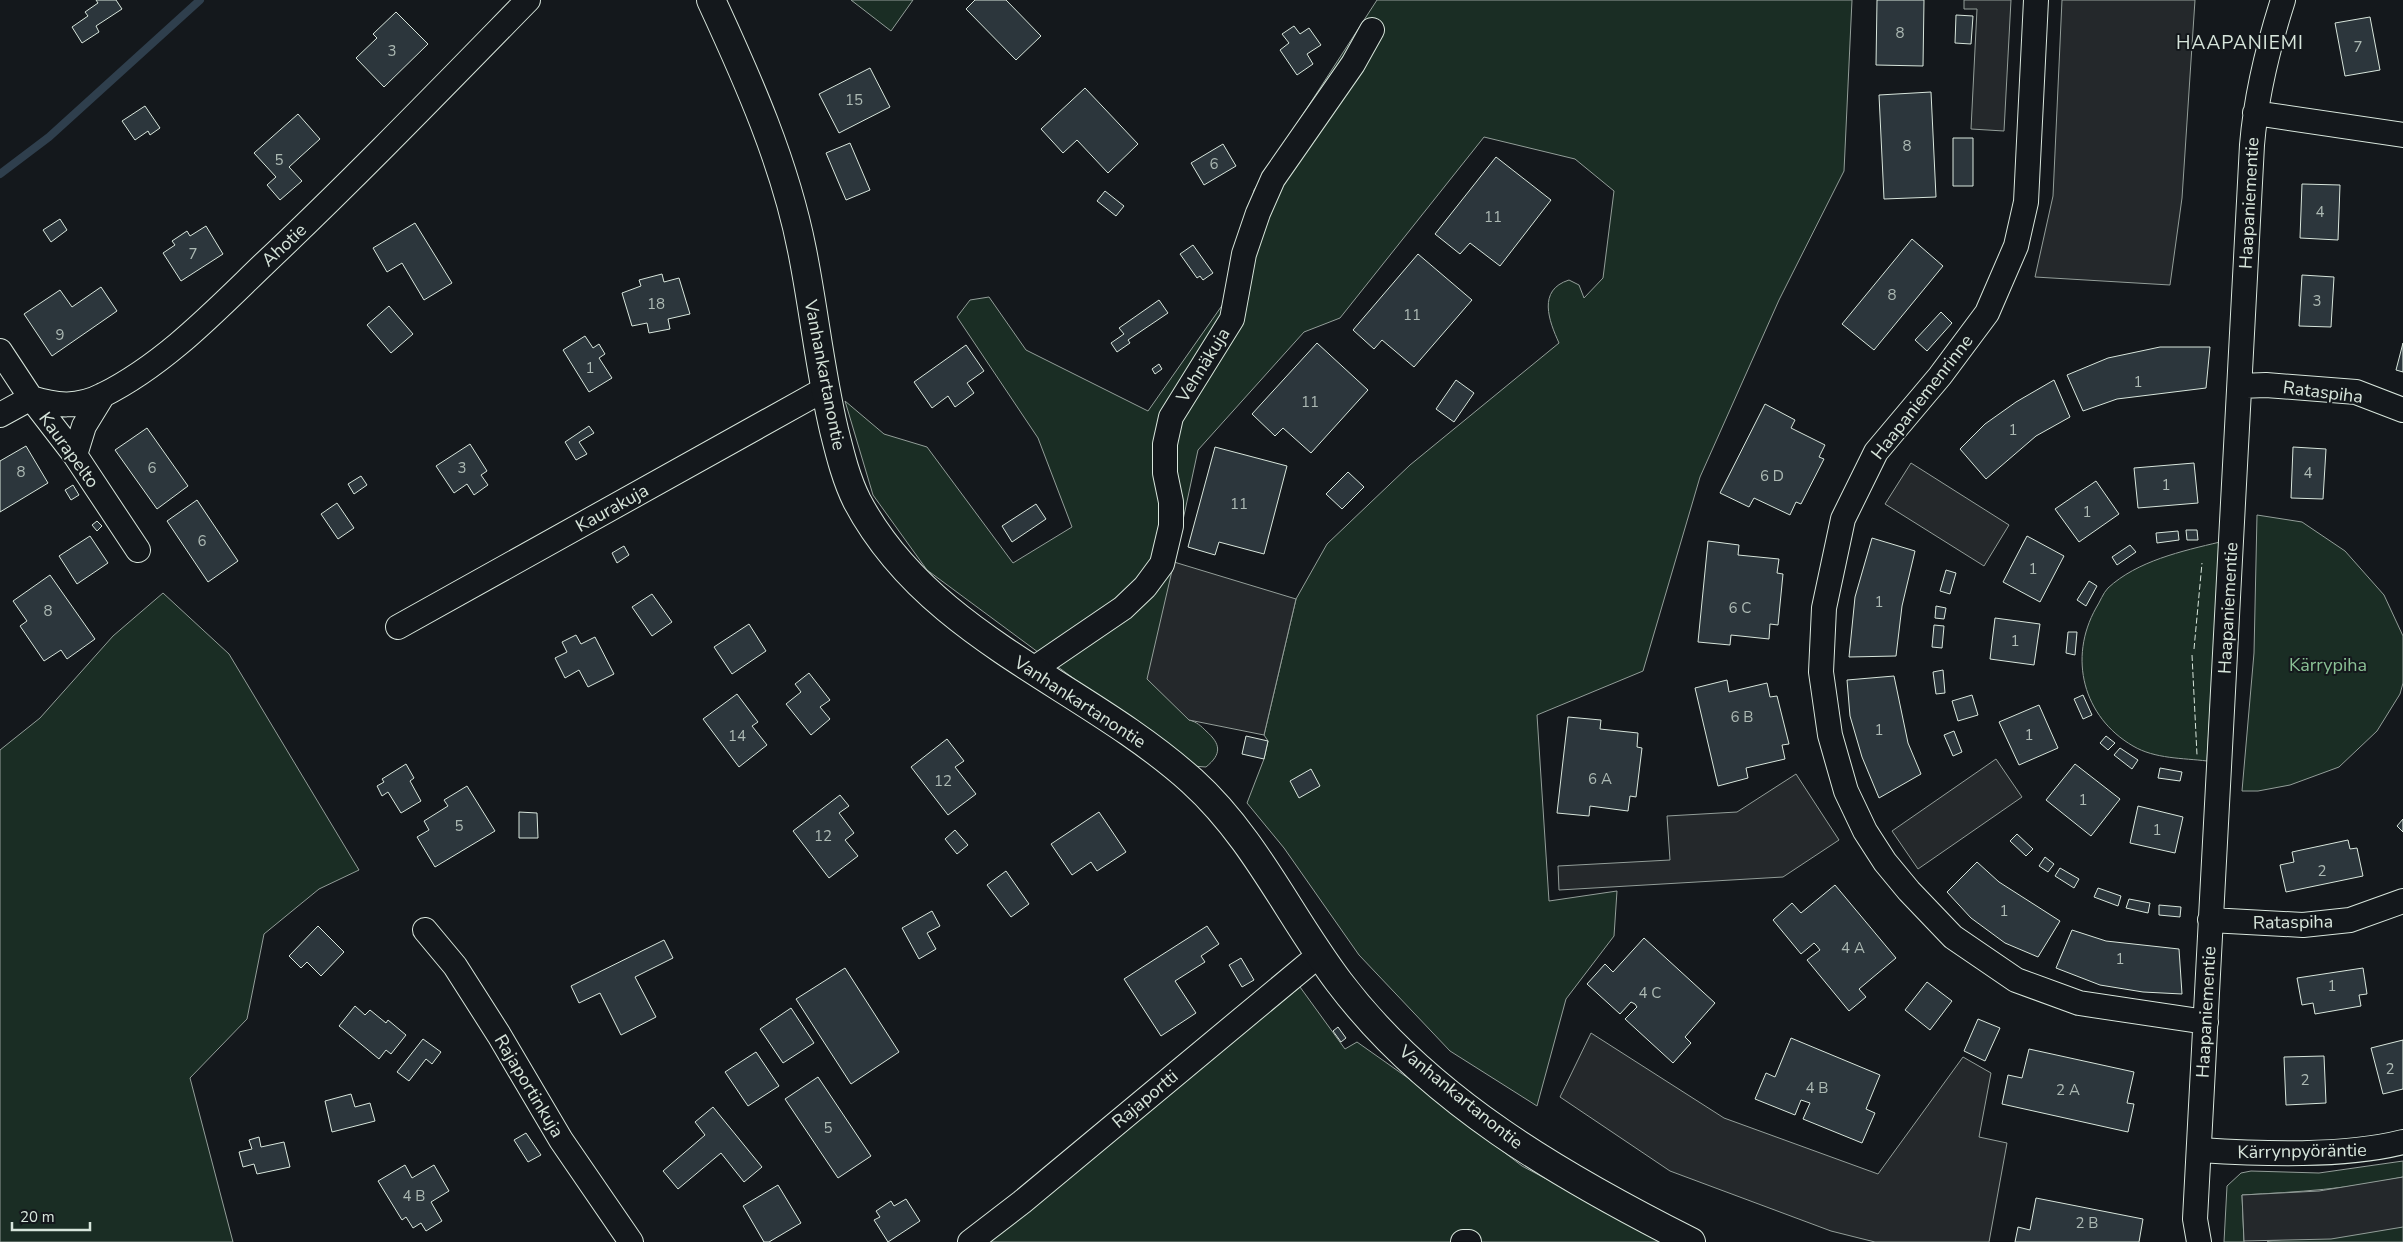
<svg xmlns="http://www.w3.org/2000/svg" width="2403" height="1242" font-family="'Nunito Sans',sans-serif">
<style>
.green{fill:#1a2d24;stroke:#939e99}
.parking{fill:#24282b;stroke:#939e99}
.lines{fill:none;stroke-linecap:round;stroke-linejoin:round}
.stream{stroke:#2f3f4d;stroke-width:8}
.building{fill:#2c363c;stroke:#d8e6dc}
.minor-casing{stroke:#d8e6dc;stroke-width:26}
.tertiary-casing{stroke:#d8e6dc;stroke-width:30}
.minor{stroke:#14181c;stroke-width:24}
.tertiary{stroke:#14181c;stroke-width:28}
.fence{stroke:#d8e6dc;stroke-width:1;stroke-dasharray:6 2.5;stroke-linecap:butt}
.labels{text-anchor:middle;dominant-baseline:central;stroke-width:4;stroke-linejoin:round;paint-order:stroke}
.number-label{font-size:15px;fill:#adbab4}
.street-label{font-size:18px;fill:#d8e6dc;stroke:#14181c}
.park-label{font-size:18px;fill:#8ac095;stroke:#14181c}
.neighbourhood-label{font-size:19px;letter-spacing:1px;fill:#d8e6dc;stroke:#14181c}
</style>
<rect width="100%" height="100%" fill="#14181c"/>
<path class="green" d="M851,0H913L891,31Z
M1377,0H1852L1844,171L1779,300L1700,477L1643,671L1537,715L1549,901L1617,891L1614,936L1566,999L1537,1106L1450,1051L1359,955L1284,848L1247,803L1264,759L1268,741L1264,735L1296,599L1327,544L1410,465L1559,343C1549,321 1537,290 1569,280L1579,285L1584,298L1603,278L1614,191L1575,159L1484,137L1340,318L1304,332L1198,450L1174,562L1189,720C1197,722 1201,726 1206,731C1221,744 1222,754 1206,767L1192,766L927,570L873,495L845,401L884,434L927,447L1013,563L1072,527L1038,438L957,317L970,300L989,297L1026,350L1148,411L1228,297L1254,190Z
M2257,515L2302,522L2345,551L2384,595L2403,636V683L2400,694L2377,731L2339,767L2290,785L2258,791H2242L2254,653Z
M2220,542L2207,761C2183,758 2155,759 2133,746C2083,717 2068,658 2096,608C2100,602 2103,593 2108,588C2137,561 2182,551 2220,542Z
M163,593L229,654L359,870L319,889L264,934L247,1019L190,1078L233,1242H0V750L40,718L113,636Z
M1300,987L1345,1049L1357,1042L1408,1078L1522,1166L1665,1242H987Z
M2403,1161V1177C2350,1189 2297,1192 2242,1195L2244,1242H2224L2227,1186L2241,1173L2251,1171L2319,1173Z
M2403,1225V1242H2267L2269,1241Z"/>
<path class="parking" d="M1964,0H2011L2004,131L1971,129L1977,9H1964Z
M2062,0H2195L2182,198L2170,285L2035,277L2053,196Z
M1911,463L2009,525L1984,566L1885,504Z
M1174,562L1296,599L1264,735L1189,720L1147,679Z
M1996,759L2022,797L1918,869L1892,831Z
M1796,774L1839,840L1783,877L1559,890L1558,866L1670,860L1667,816L1737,812Z
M1591,1033L1724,1118L1878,1174L1963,1057L1991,1073L1979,1137L2007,1143L1989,1242H1875L1831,1231L1670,1171L1560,1097Z
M2403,1177V1227L2331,1239L2244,1241L2242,1195L2319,1191Z"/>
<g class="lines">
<path class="stream" d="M0,174L49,137L200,0"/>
</g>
<path class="building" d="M96,0H116L122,9L96,26L99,32L82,43L72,27L88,16L85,12L98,3Z
M975,0H1006L1041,36L1016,60L966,9Z
M1877,0H1924L1923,66L1876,65Z
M396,12L428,44L384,87L356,58L377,38L373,34Z
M1956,15L1973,16L1971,44L1955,43Z
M2370,17L2380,70L2345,76L2335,23Z
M1294,26L1300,34L1309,28L1321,45L1307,54L1313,64L1297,75L1280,50L1289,43L1282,34Z
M870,68L890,107L839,133L819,94Z
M1085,88L1138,144L1108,173L1077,140L1063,153L1041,129Z
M1931,92L1936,197L1884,199L1879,95Z
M145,106L160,128L150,135L148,131L135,140L122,121Z
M298,114L320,139L289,167L302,181L280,200L267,185L276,177L254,153Z
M1953,138H1973V186H1953Z
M850,143L870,190L846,200L826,153Z
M1223,144L1236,166L1204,185L1191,163Z
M1496,157L1551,200L1500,266L1470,243L1460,254L1435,234Z
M2302,184L2340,185L2338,240L2300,238Z
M1105,191L1124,206L1116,216L1097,201Z
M60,219L67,230L51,242L43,230Z
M415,223L452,283L424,300L402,263L387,272L373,248Z
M206,226L223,254L181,281L163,253L175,245L172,241L187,231L190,236Z
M1912,239L1943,266L1874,350L1842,324Z
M1193,245L1213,273L1203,280L1200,276L1197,278L1180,254Z
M1418,254L1472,300L1414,367L1382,340L1374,349L1353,330Z
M662,274L664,282L679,278L690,314L668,319L670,329L649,333L647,323L632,326L622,293L641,286L639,280Z
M2302,275L2334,277L2331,327L2299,326Z
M101,287L117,311L52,356L24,314L60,290L72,307Z
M1159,300L1168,313L1128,340L1130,343L1117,352L1111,343L1124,334L1119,328Z
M389,306L413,334L391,353L367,325Z
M1941,312L1952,323L1927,351L1915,340Z
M585,336L593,348L599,344L605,354L599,358L612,378L589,392L563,350Z
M1317,343L1368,390L1311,453L1283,428L1275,436L1252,414Z
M2403,343V372L2396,370Z
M966,345L984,371L967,383L974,393L955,407L948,396L932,408L914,382Z
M2160,347H2210L2206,388L2117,399L2083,411L2067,375L2108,358Z
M1159,364L1162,369L1155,374L1152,369Z
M1456,380L1474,393L1454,422L1436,409Z
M2054,380L2070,417L2036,436L1986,479L1960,449L1985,424L2016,402Z
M1765,404L1795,420L1791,428L1825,445L1819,457L1824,459L1801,504L1796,502L1790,515L1754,498L1749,507L1720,493Z
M589,426L594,433L579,442L587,454L576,460L565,442Z
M147,428L188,486L157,509L115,450Z
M470,444L487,471L481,475L488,485L474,495L467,484L454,493L436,466Z
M26,446L48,483L0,512V461Z
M1215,447L1287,466L1264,554L1219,542L1215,555L1188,547Z
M2293,447L2326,449L2323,499L2291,498Z
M2194,463L2198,503L2138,508L2134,468Z
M1348,472L1364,487L1342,509L1326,494Z
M361,476L367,485L354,494L348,484Z
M2096,481L2119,514L2079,542L2055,509Z
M73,485L79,495L71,500L65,490Z
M197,500L238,561L208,582L167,521Z
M337,503L354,528L338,539L321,514Z
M1036,504L1046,519L1012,542L1002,526Z
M97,521L102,526L97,531L92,525Z
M2186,530H2197L2198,540H2187Z
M2178,531L2179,540L2157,543L2156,533Z
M90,536L108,563L77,584L59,556Z
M2027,536L2064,556L2040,602L2003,582Z
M1872,538L1915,551L1902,606L1896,656L1849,657L1855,597Z
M1708,541L1739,545L1738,555L1779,559L1777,573L1783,574L1778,625L1770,624L1769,639L1731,635L1730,645L1698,642Z
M2130,545L2136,552L2117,565L2112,557Z
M624,546L629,555L617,563L612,553Z
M1946,570L1956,573L1950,594L1940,591Z
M50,575L95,639L67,659L61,650L44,661L20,626L27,621L13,601Z
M2089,581L2097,586L2086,606L2077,600Z
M652,594L672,622L652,636L632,607Z
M1936,606L1946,608L1944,619L1935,618Z
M1995,618L2040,624L2034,665L1990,659Z
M749,624L766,651L732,674L714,647Z
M1934,625L1944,626L1942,648L1932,647Z
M2068,632H2077L2075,655L2066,653Z
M576,635L581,644L595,637L614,674L588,687L579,670L565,678L555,658L567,652L562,642Z
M1943,670L1945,693L1936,694L1933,672Z
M809,673L830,700L820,707L830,719L811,735L786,704L801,692L795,684Z
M1894,676L1908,743L1921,774L1879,798L1862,757L1850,716L1847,680Z
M1727,680L1729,692L1767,683L1770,697L1777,696L1789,744L1782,745L1785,759L1746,768L1748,778L1718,786L1695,688Z
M737,694L758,722L752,726L767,745L739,767L703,719Z
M1972,695L1978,715L1958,721L1952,701Z
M2083,695L2092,715L2083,719L2074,699Z
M2039,705L2058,748L2019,765L1999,722Z
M1568,717L1601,720L1600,729L1638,733L1637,747L1642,748L1636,797L1630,796L1628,811L1590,806L1589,816L1557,813Z
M1954,731L1962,752L1953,756L1944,735Z
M1246,736L1268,741L1264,759L1242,754Z
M2106,736L2115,743L2108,750L2100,743Z
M947,739L964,761L955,767L976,794L948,815L911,767Z
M2120,748L2138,760L2132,769L2114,755Z
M406,764L414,778L410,781L421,801L401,813L388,792L382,796L377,786L384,782L382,779Z
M2075,764L2120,799L2091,836L2046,800Z
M2160,768L2182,772L2180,781L2158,778Z
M1311,769L1320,786L1299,798L1290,781Z
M467,786L495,831L435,867L417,837L429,830L424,821L448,806L444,800Z
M840,795L849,806L839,813L854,833L845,840L858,856L829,878L793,831Z
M2138,806L2183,817L2175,853L2130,843Z
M519,812L537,813L538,838H519Z
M1099,812L1126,852L1097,871L1091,862L1072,875L1051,844Z
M2403,819V832L2397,826Z
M955,830L968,845L957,854L945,839Z
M2017,834L2033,849L2026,856L2010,841Z
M2348,840L2350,849L2357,848L2363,876L2286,892L2280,865L2294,862L2292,852Z
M2045,857L2054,864L2048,872L2039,866Z
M1977,862L1999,882L2060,921L2038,957L2005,943L1971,918L1947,892Z
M2060,868L2079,879L2074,888L2055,876Z
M1006,871L1029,904L1011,917L987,885Z
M1835,885L1896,958L1859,989L1866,997L1849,1011L1807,960L1820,950L1817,946L1814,943L1801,954L1773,920L1792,903L1801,913Z
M2098,888L2121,896L2118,906L2094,897Z
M2129,899L2150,903L2148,913L2126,908Z
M2159,905L2181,907L2180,917L2159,915Z
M932,911L940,926L927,933L936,949L919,959L902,928Z
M318,926L344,952L321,976L307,962L301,968L289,956Z
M1207,926L1219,944L1201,956L1205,962L1175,981L1196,1013L1161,1036L1124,979Z
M2072,930L2106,941L2179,949L2182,994L2143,992L2100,985L2056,968Z
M1644,938L1715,1003L1685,1037L1691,1043L1673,1063L1625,1019L1637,1007L1635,1004L1631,1002L1620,1014L1587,984L1605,964L1613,972Z
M664,940L673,958L635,977L656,1017L621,1035L600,993L579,1003L571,986Z
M1241,958L1254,980L1242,987L1229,965Z
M845,968L899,1052L851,1084L796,999Z
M2363,968L2367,994L2359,995L2361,1006L2315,1014L2313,1003L2302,1005L2297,978Z
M1927,982L1952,1001L1930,1030L1905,1010Z
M355,1006L365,1015L370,1010L386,1023L388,1020L406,1035L391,1054L386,1050L379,1059L339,1026Z
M791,1008L814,1043L783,1063L760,1029Z
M1978,1019L2000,1028L1985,1061L1964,1051Z
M1338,1027L1346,1038L1341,1042L1333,1031Z
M1791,1038L1880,1075L1866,1109L1875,1113L1862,1143L1803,1119L1810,1103L1801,1100L1795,1115L1755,1099L1766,1073L1775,1077Z
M423,1039L441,1052L432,1064L426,1059L409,1081L397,1072Z
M2403,1040V1089L2383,1094L2371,1048Z
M2029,1049L2134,1072L2127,1103L2134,1104L2128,1132L2002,1104L2008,1075L2022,1078Z
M756,1052L779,1086L748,1106L725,1072Z
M2324,1056L2326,1103L2286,1105L2284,1057Z
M818,1077L871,1156L838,1178L785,1099Z
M351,1094L355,1107L370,1103L375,1121L332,1132L325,1101Z
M713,1107L762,1167L744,1182L721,1153L678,1189L663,1171L705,1135L695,1122Z
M526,1133L541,1155L528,1162L514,1140Z
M259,1137L261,1147L284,1142L290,1167L257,1174L254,1164L243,1167L239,1152L252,1149L249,1140Z
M405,1165L412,1178L434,1165L449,1191L431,1202L442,1221L426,1231L421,1223L413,1228L406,1217L402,1220L378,1181Z
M778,1185L801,1223L769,1242H764L743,1206Z
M2036,1198L2143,1219L2139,1242H2015L2018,1227L2030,1230Z
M906,1199L920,1221L888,1242L874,1220L880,1217L876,1211L891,1201L894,1206Z"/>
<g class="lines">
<g class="minor-casing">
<path id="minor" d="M2036,0L2026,202L2016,246L1987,313L1940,376L1876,452L1843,519L1824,608L1821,672L1830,735L1846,791L1865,831L1885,862L1909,891L1953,937L2016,980L2079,1003L2206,1022
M2255,113L2403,135
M0,351L31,398L75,455L138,550
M2240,386L2266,385L2356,392L2403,410
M0,415L31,398C56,406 78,408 103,395C165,364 215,311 264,264C354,179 441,89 528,0
M75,455L84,426L103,395
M398,627L825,389
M1032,670L1123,608L1145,587L1162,564L1171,526V502L1165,473V444L1171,417L1232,319L1244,254L1258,213L1273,179L1353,64L1372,30
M2210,920L2303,925L2350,920L2403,901
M425,930L455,966L499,1035L561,1140L631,1242
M2200,1150C2262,1154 2344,1157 2403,1142
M970,1242L1022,1202L1319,955
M1463,1242H1469
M2199,1242L2195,1219L2252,145C2256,96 2268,47 2283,0"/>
</g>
<g class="tertiary-casing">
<path id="tertiary" d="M711,0C748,80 785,163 802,250C814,310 820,371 834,430C840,454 846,479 857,501C929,637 1083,683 1192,781C1255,838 1289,916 1339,982C1428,1100 1562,1177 1691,1242"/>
</g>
<use href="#minor" class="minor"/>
<use href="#tertiary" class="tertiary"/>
<path class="fence" d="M2194,649L2202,563
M2192,655L2197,755"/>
</g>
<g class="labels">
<g class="number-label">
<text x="1900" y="33">8</text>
<text x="2358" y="47">7</text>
<text x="392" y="51">3</text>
<text x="854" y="100">15</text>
<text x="1907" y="146">8</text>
<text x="279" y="160">5</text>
<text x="1214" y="164">6</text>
<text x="2320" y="212">4</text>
<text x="1493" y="217">11</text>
<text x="193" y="254">7</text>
<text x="1892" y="295">8</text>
<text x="2317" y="301">3</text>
<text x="656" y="304">18</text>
<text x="1412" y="315">11</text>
<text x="60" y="335">9</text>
<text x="590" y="368">1</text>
<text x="2138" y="382">1</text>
<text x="1310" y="402">11</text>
<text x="2013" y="430">1</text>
<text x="152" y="468">6</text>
<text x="462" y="468">3</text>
<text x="21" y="472">8</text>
<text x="2308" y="473">4</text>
<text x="1772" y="476">6 D</text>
<text x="2166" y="485">1</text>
<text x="1239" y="504">11</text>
<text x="2087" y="512">1</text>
<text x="202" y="541">6</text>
<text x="2033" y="569">1</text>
<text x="1879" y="602">1</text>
<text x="1740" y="608">6 C</text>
<text x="48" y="611">8</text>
<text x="2015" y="641">1</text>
<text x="1742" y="717">6 B</text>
<text x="1879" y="730">1</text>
<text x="2029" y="735">1</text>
<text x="737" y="736">14</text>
<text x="1600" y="779">6 A</text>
<text x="943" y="781">12</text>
<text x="2083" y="800">1</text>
<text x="459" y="826">5</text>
<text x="2157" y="830">1</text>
<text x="823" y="836">12</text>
<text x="2322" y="871">2</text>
<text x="2004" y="911">1</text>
<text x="1853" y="948">4 A</text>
<text x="2120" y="959">1</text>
<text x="2332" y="986">1</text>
<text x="1650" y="993">4 C</text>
<text x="2390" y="1069">2</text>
<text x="2305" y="1080">2</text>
<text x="1817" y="1088">4 B</text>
<text x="2068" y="1090">2 A</text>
<text x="828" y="1128">5</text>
<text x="414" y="1196">4 B</text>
<text x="2087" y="1223">2 B</text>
</g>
<g class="street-label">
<text transform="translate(2249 203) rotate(-87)">Haapaniementie</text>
<text transform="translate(284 245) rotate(-43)">Ahotie</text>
<text transform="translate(1203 365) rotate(-58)">Vehnäkuja</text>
<text transform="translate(825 375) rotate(79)">Vanhankartanontie</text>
<text transform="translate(2323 392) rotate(7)">Rataspiha</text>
<text transform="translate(1922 397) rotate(-52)">Haapaniemenrinne</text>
<text transform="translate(69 450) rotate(54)">Kaurapelto</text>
<text transform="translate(612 508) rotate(-29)">Kaurakuja</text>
<text transform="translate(2228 608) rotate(-87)">Haapaniementie</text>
<text transform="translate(1080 702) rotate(33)">Vanhankartanontie</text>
<text transform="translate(2293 922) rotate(-1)">Rataspiha</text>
<text transform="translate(2206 1012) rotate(-87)">Haapaniementie</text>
<text transform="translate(529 1086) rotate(59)">Rajaportinkuja</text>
<text transform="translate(1461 1097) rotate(39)">Vanhankartanontie</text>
<text transform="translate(1145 1099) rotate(-40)">Rajaportti</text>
<text transform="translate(2302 1151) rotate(-1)">Kärrynpyöräntie</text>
</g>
<g class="park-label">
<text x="2328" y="665">Kärrypiha</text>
</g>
<g class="neighbourhood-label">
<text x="2240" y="43">HAAPANIEMI</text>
</g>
</g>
<path d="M12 1222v8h78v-8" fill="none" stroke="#d8e6dc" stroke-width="2.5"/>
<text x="20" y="1222" font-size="15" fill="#d8e6dc" stroke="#14181c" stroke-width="4" paint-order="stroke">20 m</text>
</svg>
